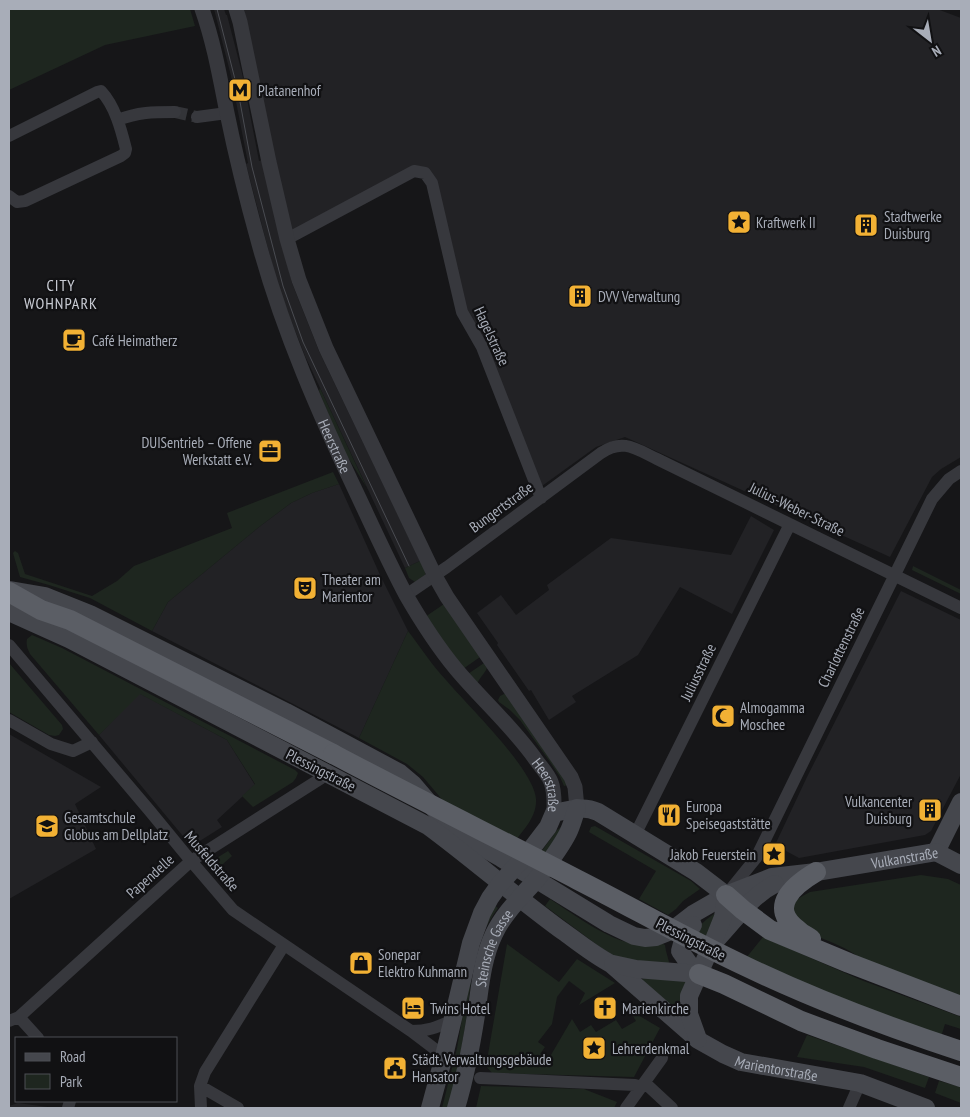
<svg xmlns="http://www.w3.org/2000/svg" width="970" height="1117" font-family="'PT Sans Narrow',sans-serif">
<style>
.built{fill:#222225}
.green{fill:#1e261f}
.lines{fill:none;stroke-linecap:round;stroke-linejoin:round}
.minor-tunnel{stroke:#333438;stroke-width:12;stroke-dasharray:12 6;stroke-linecap:butt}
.minor{stroke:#37383d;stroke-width:12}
.tertiary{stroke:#37383d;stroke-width:15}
.secondary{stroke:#45474d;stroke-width:18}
.trunk{stroke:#5b5e65;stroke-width:20}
.tram{stroke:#4a4c52;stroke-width:1}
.trunk-bridge{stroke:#5b5e65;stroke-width:20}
.labels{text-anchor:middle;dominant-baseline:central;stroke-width:4.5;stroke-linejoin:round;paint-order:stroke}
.poi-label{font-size:15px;fill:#a8adb8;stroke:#111113;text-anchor:start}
.street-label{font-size:15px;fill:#a8adb8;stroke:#111113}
.neighbourhood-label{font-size:16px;letter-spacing:1px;fill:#c9ccd4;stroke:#111113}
</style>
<rect width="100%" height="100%" fill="#161618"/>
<path class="built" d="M214,9H224L226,15H227L242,73L259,161L262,160L292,283L319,351L420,561L405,568L305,356L278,287L246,164L248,163L231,76Z
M244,9H937L961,18V457L941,469L932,477L890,557L625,437L596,447L542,486L464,311L425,169L289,233Z
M339,484L381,577L408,631L359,738L152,631L168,602L259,527L291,503L312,493Z
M751,516L774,530L732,614L680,587L638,655L572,696L576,702L549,720L531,690L529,691L497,645L498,643L477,613L501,595L516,615L549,590L547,585L611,538L731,555Z
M901,591L961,620V774L931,831L925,835L799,858L775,845L807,777Z
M139,693L227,740L255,785L217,820L222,827L195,844L190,843L187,841L99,735Z
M9,734L101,787L75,804L96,849L9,899Z
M18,1103L55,1108H9V1106Z"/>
<path class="green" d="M9,9H190L195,26L105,45L9,90Z
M320,388L367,488L342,448L319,391Z
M333,472L339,484L312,493L291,503L259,527L168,602L152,631L90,598L49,585L20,577L13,553L15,551L18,553L25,574L92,596L117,581L134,566L232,528L227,513Z
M420,561L425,571V575L415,582L409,578L405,568Z
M913,566L961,590V594L912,570Z
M444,604L480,657L463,669L425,617Z
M408,631C421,648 432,665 446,680C467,705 534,769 536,799C537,816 525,828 516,840L445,803L423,777L407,764L359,738Z
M32,635L62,648L295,770L298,773L296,778L293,782L253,807L242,796L255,784L227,740L140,694L99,735L30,654C27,648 26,645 27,639Z
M9,663L62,725L63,729L59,735L55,736L49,735L9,712Z
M484,663L487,668C486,671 480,678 478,682H476L468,674Z
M504,694H507L568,785L564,786L560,777L550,762L520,720L510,710L499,702L498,700L500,696Z
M595,826L691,881L700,889L683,901L676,909L668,915L639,899L656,871L589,832L591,827Z
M561,827L562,828L545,854L541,852L557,830Z
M228,851L232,856L215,871L209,865L210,862Z
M921,875L948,879L961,885V997L862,960C847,946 828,942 810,933C805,931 801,927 797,924C792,904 790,902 810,892Z
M550,899C573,914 608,940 635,944C642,945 651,942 658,941L665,945L666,951L669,962L668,965L644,963L615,957L600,947L545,906Z
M494,905L498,908C492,916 487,925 483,934C470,965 470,1000 464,1033C460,1058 455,1083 448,1108H442L457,1048L472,962Z
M715,913L708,938L694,931L707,919Z
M763,937L861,980L961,1017V1029L945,1024L941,1037L854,1005L746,958Z
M507,944L559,982L577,959L615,983L579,1005L585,993L569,981L557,997L552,1024L538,1042L545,1047L540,1054L548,1060L572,1019L580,1032L591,1025L596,1032L616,1020L622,1029L636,1021L630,1011H631L660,1028L634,1077L492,1073L486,1066Z
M644,978L687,980L684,1017L643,981L642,979Z
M807,1035L929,1077L925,1088L864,1067L797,1057Z
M939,1081L961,1087V1103L935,1093Z
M481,1086L584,1089L617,1102L614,1108H476Z"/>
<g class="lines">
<path class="minor-tunnel" d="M175,112L197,117"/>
<path class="minor" d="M197,117L227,113
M118,120C138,112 153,112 175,112
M9,136L97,92L101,91C115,106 121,129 126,149L125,153L121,156L25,201L17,202L9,196
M287,239L414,171L425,173L432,183L462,312L482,347L541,498
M406,595L447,567L601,453C623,438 636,449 657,459L961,608
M9,645L149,810L191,861L233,910L411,1031L444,1056
M9,720L51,744L73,751L92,742
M635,835L790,524
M726,895L756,858L932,499L949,479L961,471
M19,1017L38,1038
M9,1021L19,1017L191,861L320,779L326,773
M411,1031C429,1031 437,1027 453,1020
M480,1078L635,1085L642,1087
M645,1083L672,1108
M200,1086L238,1108
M68,1108L70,1101
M201,1108L200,1086L205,1072L284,945
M626,1108L662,1058
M849,1108L860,1083"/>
<g class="tertiary">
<path id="s1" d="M202,9C214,43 220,78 227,113C236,157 247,201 259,244C283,332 320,416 359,498C374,530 389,563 406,595C421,621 437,646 456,669C482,700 513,727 536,760C541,767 548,774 551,782C555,792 554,803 554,813"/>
<path d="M236,9L240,22L269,162L287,239L299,280L326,348L435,576L447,597L571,777L575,787L577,808"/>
</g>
<g class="secondary">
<path id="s2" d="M10,590L45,596L90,614L286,712L400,773L413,784L448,825L462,836L501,858L609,924L634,936L645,938L656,937L671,931L693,914L726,895L772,877L816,872L936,852"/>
<path id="s3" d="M9,612L69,639L428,826C474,860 517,898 564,932C579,943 594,955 611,964L698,1040L723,1054L741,1062L860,1083L926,1108"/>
<path d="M936,852L961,802"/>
<path d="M936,852L961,865"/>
<path d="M693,925C687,933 682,941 680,951L690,965L699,974"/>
<path d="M718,938C736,919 751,896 775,884"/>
<path d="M613,964L636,969L699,974"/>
<path d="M698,1039L689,1014V996L713,942L723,917L726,895"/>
<path d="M430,1108L444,1056L471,943L482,913L490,898L500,884L532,848L548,827L554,813C569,810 583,805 598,812L696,872L726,895"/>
<path id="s4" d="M456,1108C465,1078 471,1047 476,1015C480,988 482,959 494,934C504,913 521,897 536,880C547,865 560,849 568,833C572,825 574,816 577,808"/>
</g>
<path class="trunk" d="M9,592L41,610L70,620L333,754
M726,895L743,910L770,930L849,963L961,1006
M811,939C807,936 802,934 798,930C767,907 794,885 816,872
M699,974L724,984L801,1021L877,1049L961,1077"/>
<path class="tram" d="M217,9L238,91L252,167L283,286L303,342L409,566"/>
<path class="trunk-bridge" d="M333,754C414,797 497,838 578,880C635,909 689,940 747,967C816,1000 888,1027 961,1051"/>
</g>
<defs>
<g id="metro-square" transform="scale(1.25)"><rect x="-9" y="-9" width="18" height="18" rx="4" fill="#f2b134" stroke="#111113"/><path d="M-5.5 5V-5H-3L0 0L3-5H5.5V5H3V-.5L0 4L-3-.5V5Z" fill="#111"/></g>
<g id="sight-square" transform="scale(1.25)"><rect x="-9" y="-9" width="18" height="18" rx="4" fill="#f2b134" stroke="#111113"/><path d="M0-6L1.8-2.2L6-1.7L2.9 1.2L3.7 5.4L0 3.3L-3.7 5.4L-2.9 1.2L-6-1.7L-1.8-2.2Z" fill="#111"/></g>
<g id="building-square" transform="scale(1.25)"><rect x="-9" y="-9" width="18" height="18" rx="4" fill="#f2b134" stroke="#111113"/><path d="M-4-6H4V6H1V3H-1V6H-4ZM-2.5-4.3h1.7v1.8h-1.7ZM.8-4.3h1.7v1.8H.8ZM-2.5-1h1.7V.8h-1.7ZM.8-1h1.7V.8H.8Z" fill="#111"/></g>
<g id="cafe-square" transform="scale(1.25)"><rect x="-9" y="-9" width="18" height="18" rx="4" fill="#f2b134" stroke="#111113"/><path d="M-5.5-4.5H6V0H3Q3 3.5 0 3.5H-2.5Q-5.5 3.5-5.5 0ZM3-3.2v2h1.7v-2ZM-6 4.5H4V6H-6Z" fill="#111"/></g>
<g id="office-square" transform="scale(1.25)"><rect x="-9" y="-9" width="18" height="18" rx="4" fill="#f2b134" stroke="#111113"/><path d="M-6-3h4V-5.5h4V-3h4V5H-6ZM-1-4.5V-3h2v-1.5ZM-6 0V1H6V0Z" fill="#111"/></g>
<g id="theatre-square" transform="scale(1.25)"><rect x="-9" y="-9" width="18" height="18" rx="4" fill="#f2b134" stroke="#111113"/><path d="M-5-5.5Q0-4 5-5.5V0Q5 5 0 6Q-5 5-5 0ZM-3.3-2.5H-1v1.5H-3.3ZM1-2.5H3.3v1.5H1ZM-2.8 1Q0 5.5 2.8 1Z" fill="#111"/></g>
<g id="mosque-square" transform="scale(1.25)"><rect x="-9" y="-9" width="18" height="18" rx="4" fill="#f2b134" stroke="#111113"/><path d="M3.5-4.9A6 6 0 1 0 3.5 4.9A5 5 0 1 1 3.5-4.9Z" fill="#111"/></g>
<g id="restaurant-square" transform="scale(1.25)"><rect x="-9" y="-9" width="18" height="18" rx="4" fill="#f2b134" stroke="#111113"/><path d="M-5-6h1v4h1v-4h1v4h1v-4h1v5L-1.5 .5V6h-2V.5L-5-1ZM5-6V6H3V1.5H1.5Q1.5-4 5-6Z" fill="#111"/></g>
<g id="school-square" transform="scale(1.25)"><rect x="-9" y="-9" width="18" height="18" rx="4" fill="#f2b134" stroke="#111113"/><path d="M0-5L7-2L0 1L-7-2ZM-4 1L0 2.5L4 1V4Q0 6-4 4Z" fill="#111"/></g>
<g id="shop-square" transform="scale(1.25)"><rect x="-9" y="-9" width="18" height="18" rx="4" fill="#f2b134" stroke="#111113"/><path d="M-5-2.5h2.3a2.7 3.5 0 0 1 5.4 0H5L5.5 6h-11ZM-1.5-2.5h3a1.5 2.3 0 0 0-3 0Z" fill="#111"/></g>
<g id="hotel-square" transform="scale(1.25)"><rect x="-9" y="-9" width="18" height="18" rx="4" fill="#f2b134" stroke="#111113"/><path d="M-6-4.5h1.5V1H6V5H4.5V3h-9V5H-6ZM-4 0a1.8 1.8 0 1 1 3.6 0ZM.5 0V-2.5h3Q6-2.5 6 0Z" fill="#111"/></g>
<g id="church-square" transform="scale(1.25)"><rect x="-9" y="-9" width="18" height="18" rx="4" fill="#f2b134" stroke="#111113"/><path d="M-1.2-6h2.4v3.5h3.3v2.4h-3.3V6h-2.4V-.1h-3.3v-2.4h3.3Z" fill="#111"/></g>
<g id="civic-square" transform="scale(1.25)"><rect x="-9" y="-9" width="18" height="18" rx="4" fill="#f2b134" stroke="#111113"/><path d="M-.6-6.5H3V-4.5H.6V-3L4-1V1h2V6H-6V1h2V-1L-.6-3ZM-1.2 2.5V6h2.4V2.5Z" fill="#111"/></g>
</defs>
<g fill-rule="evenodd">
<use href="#metro-square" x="240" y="90"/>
<use href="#sight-square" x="739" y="222"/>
<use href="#building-square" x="866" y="225"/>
<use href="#building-square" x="580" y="296"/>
<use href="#cafe-square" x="74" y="340"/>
<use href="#office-square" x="270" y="451"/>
<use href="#theatre-square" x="305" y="588"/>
<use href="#mosque-square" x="723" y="716"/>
<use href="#building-square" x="930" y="810"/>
<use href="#restaurant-square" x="669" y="815"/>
<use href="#school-square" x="47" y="826"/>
<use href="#sight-square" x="774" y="854"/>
<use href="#shop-square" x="361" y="963"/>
<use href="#hotel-square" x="413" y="1008"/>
<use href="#church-square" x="605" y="1008"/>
<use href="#sight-square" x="594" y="1048"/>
<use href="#civic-square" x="395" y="1068"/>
</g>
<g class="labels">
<g class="poi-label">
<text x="258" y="90">Platanenhof</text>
<text x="884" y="216">Stadtwerke<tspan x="884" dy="17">Duisburg</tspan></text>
<text x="756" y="222">Kraftwerk II</text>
<text x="598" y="296">DVV Verwaltung</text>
<text x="92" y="340">Café Heimatherz</text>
<text x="252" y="442" text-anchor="end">DUISentrieb – Offene<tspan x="252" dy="17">Werkstatt e.V.</tspan></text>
<text x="322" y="579">Theater am<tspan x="322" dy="17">Marientor</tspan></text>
<text x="740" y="707">Almogamma<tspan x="740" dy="17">Moschee</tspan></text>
<text x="912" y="801" text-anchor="end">Vulkancenter<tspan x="912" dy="17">Duisburg</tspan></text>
<text x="686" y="806">Europa<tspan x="686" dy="17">Speisegaststätte</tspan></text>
<text x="64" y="817">Gesamtschule<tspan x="64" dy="17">Globus am Dellplatz</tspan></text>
<text x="756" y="854" text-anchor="end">Jakob Feuerstein</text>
<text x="378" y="954">Sonepar<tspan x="378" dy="17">Elektro Kuhmann</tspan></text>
<text x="430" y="1008">Twins Hotel</text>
<text x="622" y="1008">Marienkirche</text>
<text x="612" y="1048">Lehrerdenkmal</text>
<text x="412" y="1059">Städt. Verwaltungsgebäude<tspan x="412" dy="17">Hansator</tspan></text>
</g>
<g class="street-label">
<text transform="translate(492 336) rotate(65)">Hagelstraße</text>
<text stroke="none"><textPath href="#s1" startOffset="458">Heerstraße</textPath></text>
<text transform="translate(501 507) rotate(-36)">Bungertstraße</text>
<text transform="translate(797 509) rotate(26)">Julius-Weber-Straße</text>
<text transform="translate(841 647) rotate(-64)">Charlottenstraße</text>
<text transform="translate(698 672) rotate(-64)">Juliusstraße</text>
<text transform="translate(321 770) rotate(27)">Plessingstraße</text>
<text stroke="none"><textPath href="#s1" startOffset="862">Heerstraße</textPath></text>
<text stroke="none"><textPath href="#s2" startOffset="1008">Vulkanstraße</textPath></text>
<text transform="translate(212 861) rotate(49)">Musfeldstraße</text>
<text transform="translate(150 876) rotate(-42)">Papendelle</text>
<text transform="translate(691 939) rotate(27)">Plessingstraße</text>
<text stroke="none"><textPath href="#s4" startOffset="165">Steinsche Gasse</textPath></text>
<text stroke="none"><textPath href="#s3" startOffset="900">Marientorstraße</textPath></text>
</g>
<g class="neighbourhood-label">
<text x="61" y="285">CITY<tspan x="61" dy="18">WOHNPARK</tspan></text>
</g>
</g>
<rect width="970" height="1117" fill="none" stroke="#a8adb8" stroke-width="20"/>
<rect x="15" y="1037" width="162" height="65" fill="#111113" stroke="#4d4f55"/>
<rect x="25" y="1053" width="25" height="8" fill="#45474d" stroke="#4d4f55"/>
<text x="60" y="1062" font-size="15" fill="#a8adb8">Road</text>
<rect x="25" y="1074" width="25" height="15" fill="#1e261f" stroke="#4d4f55"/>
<text x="60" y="1087" font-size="15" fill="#a8adb8">Park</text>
<g transform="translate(930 40) rotate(149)" stroke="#111113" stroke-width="4" paint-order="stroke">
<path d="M0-4L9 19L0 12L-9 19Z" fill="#a8adb8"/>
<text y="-8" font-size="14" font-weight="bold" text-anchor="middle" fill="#a8adb8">N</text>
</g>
</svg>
